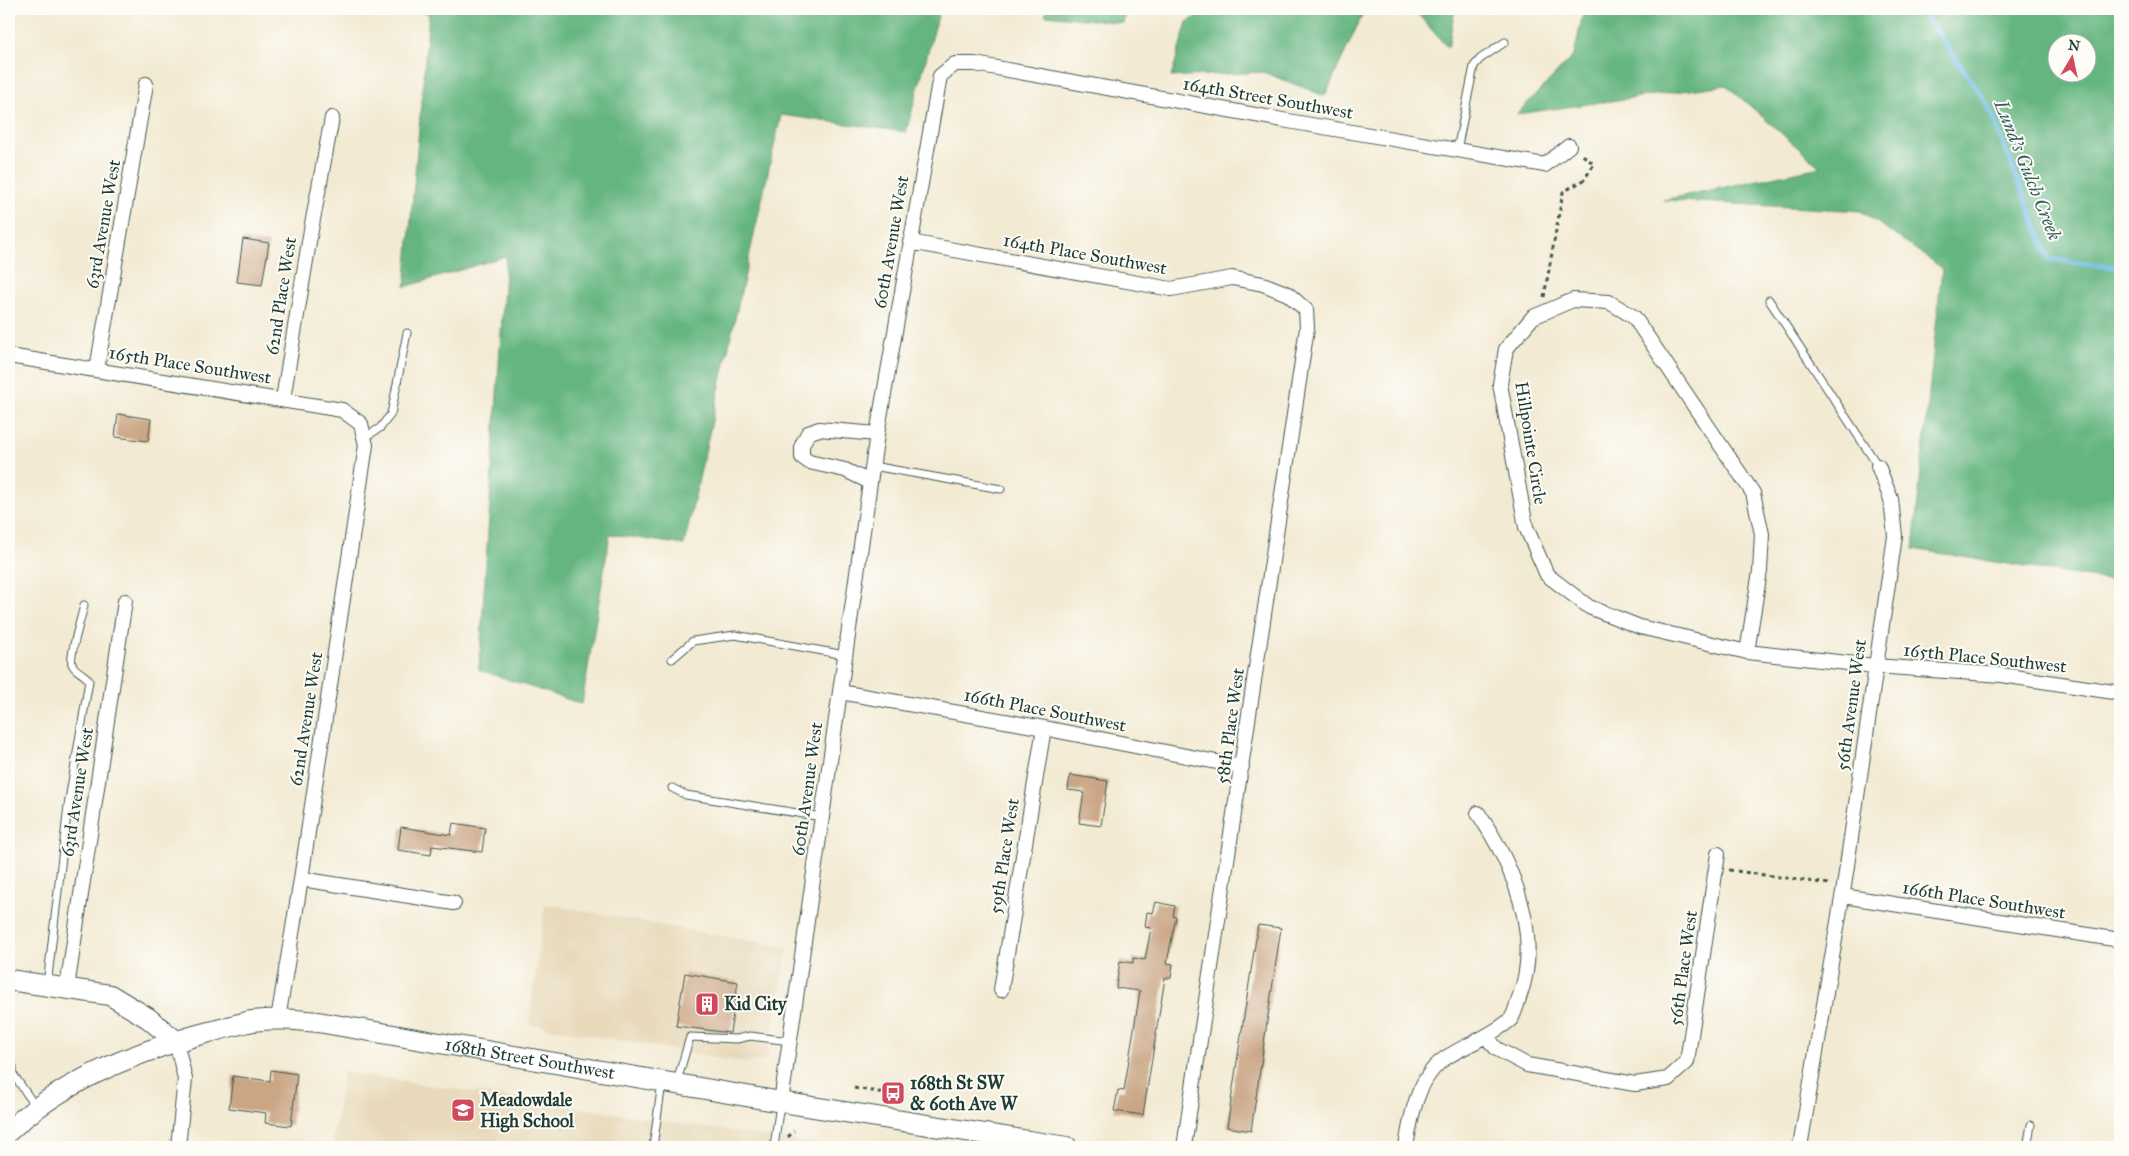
<svg xmlns="http://www.w3.org/2000/svg" width="2129" height="1156" font-family="'IM FELL Great Primer',serif">
<style>
.built{fill:#e8d9ba}
.forest{fill:#65b580;stroke:#42795a;fill-rule:evenodd}
.lines{fill:none;stroke-linecap:round;stroke-linejoin:round}
.stream{stroke:#70bce9;stroke-width:5}
.building{fill:#caa685}
.lane-casing{stroke:#3f574c;stroke-width:9}
.street-casing{stroke:#3f574c;stroke-width:16}
.secondary-casing{stroke:#3f574c;stroke-width:22}
.path{stroke:#3f574c;stroke-width:3;stroke-dasharray:4 4;stroke-linecap:butt}
.lane{stroke:#fff;stroke-width:7}
.street{stroke:#fff;stroke-width:14}
.secondary{stroke:#fff;stroke-width:20}
.labels{text-anchor:middle;dominant-baseline:central;stroke-width:4;stroke-linejoin:round;paint-order:stroke}
.street-label{font-size:18px;fill:#1f3d34;stroke:#fdfcf7}
.poi-label{font-size:18px;font-weight:bold;fill:#1f3d34;stroke:#fdfcf7;text-anchor:start}
.water-label{font-size:19px;font-style:italic;fill:#335d61;stroke:#fdfcf7}
</style>
<rect width="100%" height="100%" fill="#fdfcf7"/>
<filter id="ink" filterUnits="userSpaceOnUse"><feTurbulence type="fractalNoise" baseFrequency=".02" numOctaves="2"/><feDisplacementMap in="SourceGraphic" scale="10" xChannelSelector="R" yChannelSelector="G"/><feConvolveMatrix kernelMatrix="1 2 1 2 8 2 1 2 1" color-interpolation-filters="sRGB"/></filter>
<filter id="wash" filterUnits="userSpaceOnUse"><feTurbulence type="fractalNoise" baseFrequency=".0096" numOctaves="4" result="noise"/><feDisplacementMap in="SourceGraphic" scale="20" xChannelSelector="R" yChannelSelector="G"/><feGaussianBlur stdDeviation="1.12" result="paint"/><feColorMatrix in="noise" values="0 0 0 0 0 0 0 0 0 0 0 0 0 0 0 0 0 1.4 0 .05"/><feComposite in="paint" operator="in"/></filter>
<g filter="url(#wash)">
<rect width="100%" height="100%" fill="#f3ead3"/>
<path class="built" d="M545,904L788,948L766,1059L746,1063L529,1024Z
M343,1072L833,1147H332Z"/>
<path class="forest" d="M415,9H940L906,132L781,115L684,545L610,534L582,704L479,670L506,256L405,287L429,14Z
M1048,9H1127L1123,23L1045,15Z
M1211,9H1365L1325,96L1263,72L1171,77L1187,22Z
M1413,9H1455L1448,48Z
M1584,9H2120V582L1913,549L1942,268L1861,211L1663,200L1820,167L1726,85L1517,114L1574,55ZM2086,42V72H2056V42Z"/>
<g class="lines">
<path class="stream" d="M1921,9L1988,105L2049,259L2120,268"/>
</g>
<g id="blocks">
<path class="building" d="M243,239L269,243L262,285L237,282Z
M118,414L151,419L148,441L115,437Z
M1070,775L1108,781L1101,826L1079,823L1084,792L1068,790Z
M453,823L485,828L482,852L432,846L431,855L398,850L401,827L451,835Z
M1156,902L1175,906L1173,916L1176,917L1167,963L1173,964L1171,978H1165L1143,1115L1114,1111L1118,1090L1124,1091L1140,991L1116,988L1120,961L1133,963V958L1145,960L1151,928L1145,927L1147,912L1153,913Z
M1258,925L1281,928L1251,1131L1227,1127Z
M685,973L738,982L730,1033L676,1026Z
M271,1070L297,1074L291,1126L265,1123L266,1113L229,1108L233,1076L270,1081Z"/>
</g>
</g>
<g filter="url(#ink)">
<use href="#blocks" fill-opacity="0" stroke="#3f574c" stroke-width="1"/>
<g class="lines">
<g class="lane-casing">
<path id="lane" d="M1457,150L1474,66L1480,59L1505,42
M1769,300L1878,466
M364,438L380,428L391,414L407,333
M873,466L1001,489
M672,659L693,641L735,635L845,655
M672,788L686,795L822,817
M47,985L68,806L89,681C85,673 75,672 72,664C69,656 82,616 84,605
M13,1067V1074L36,1107
M677,1081L690,1037L737,1039L750,1036L790,1041
M653,1147L662,1083
M774,1147L780,1104
M2027,1147L2031,1125"/>
</g>
<g class="street-casing">
<path id="street" d="M910,242L1171,289L1232,278L1263,284L1288,294L1306,310L1307,328L1184,1147
M9,356L342,410L361,424L366,445L301,879L278,1019
M97,369L146,84
M283,399L311,230L332,118
M870,482L845,470L809,462L802,457V445L808,433L819,429L877,434
M1747,652L1760,571L1762,534L1753,493L1634,317L1609,302L1573,300L1533,317L1506,349L1500,384L1526,527L1547,575L1589,607L1640,627L1747,652L1875,666L2002,675L2120,693
M840,692L1044,728L1242,767
M301,879L454,903
M1843,896L2120,940
M67,988L125,601
M1001,990L1044,728
M1486,1037L1497,1049L1527,1065L1635,1084L1668,1079L1687,1062L1718,854
M176,1041L185,1079L178,1147
M781,1102L877,434L940,76L955,64H975L1288,121L1545,165L1569,146
M1406,1147C1411,1115 1418,1075 1447,1057C1468,1044 1491,1036 1510,1020C1515,1015 1517,1003 1520,995C1542,934 1513,865 1478,813
M1800,1147L1844,886L1895,536L1891,499L1878,466"/>
</g>
<g class="secondary-casing">
<g id="secondary">
<path d="M9,980L110,995L148,1018L176,1041"/>
<path id="s1" d="M9,1131C63,1080 138,1051 209,1032C224,1029 239,1023 253,1021C275,1018 296,1020 318,1022L781,1102L1067,1147"/>
</g>
</g>
<path class="path" d="M1544,297L1563,192L1584,180L1594,164L1580,153
M1729,870L1829,884
M854,1088L890,1094
M788,1137L794,1131"/>
<use href="#lane" class="lane"/>
<use href="#street" class="street"/>
<use href="#secondary" class="secondary"/>
</g>
</g>
<defs>
<g id="building-square" transform="scale(1.25)"><rect x="-9" y="-9" width="18" height="18" rx="4" fill="#d1495b" stroke="#fdfcf7"/><path d="M-4-6H4V6H1V3H-1V6H-4ZM-2.5-4.3h1.7v1.8h-1.7ZM.8-4.3h1.7v1.8H.8ZM-2.5-1h1.7V.8h-1.7ZM.8-1h1.7V.8H.8Z" fill="#fff"/></g>
<g id="bus-square" transform="scale(1.25)"><rect x="-9" y="-9" width="18" height="18" rx="4" fill="#d1495b" stroke="#fdfcf7"/><path d="M-5-6H5V4H4V6H2V4H-2V6H-4V4H-5ZM-3.5-4V0h7V-4ZM-3.5 1.2v1.5H-2V1.2ZM2 1.2v1.5H3.5V1.2Z" fill="#fff"/></g>
<g id="school-square" transform="scale(1.25)"><rect x="-9" y="-9" width="18" height="18" rx="4" fill="#d1495b" stroke="#fdfcf7"/><path d="M0-5L7-2L0 1L-7-2ZM-4 1L0 2.5L4 1V4Q0 6-4 4Z" fill="#fff"/></g>
</defs>
<g fill-rule="evenodd">
<use href="#building-square" x="707" y="1004"/>
<use href="#bus-square" x="893" y="1093"/>
<use href="#school-square" x="463" y="1110"/>
</g>
<g class="labels">
<g class="street-label">
<text transform="translate(1268 98) rotate(10)">164th Street Southwest</text>
<text transform="translate(103 224) rotate(-80)">63rd Avenue West</text>
<text transform="translate(891 242) rotate(-80)">60th Avenue West</text>
<text transform="translate(1085 254) rotate(10)">164th Place Southwest</text>
<text transform="translate(281 296) rotate(-81)">62nd Place West</text>
<text transform="translate(190 365) rotate(9)">165th Place Southwest</text>
<text transform="translate(1531 443) rotate(81)">Hillpointe Circle</text>
<text transform="translate(1985 658) rotate(6)">165th Place Southwest</text>
<text transform="translate(1851 705) rotate(-82)">56th Avenue West</text>
<text transform="translate(1045 710) rotate(11)">166th Place Southwest</text>
<text transform="translate(306 719) rotate(-81)">62nd Avenue West</text>
<text transform="translate(1230 726) rotate(-82)">58th Place West</text>
<text transform="translate(807 789) rotate(-82)">60th Avenue West</text>
<text transform="translate(77 792) rotate(-81)">63rd Avenue West</text>
<text transform="translate(1004 856) rotate(-81)">59th Place West</text>
<text transform="translate(1984 900) rotate(9)">166th Place Southwest</text>
<text transform="translate(1683 968) rotate(-82)">56th Place West</text>
<text stroke="none"><textPath href="#s1" startOffset="551">168th Street Southwest</textPath></text>
</g>
<g class="poi-label">
<text x="724" y="1004">Kid City</text>
<text x="910" y="1083">168th St SW<tspan x="910" dy="21">&amp; 60th Ave W</tspan></text>
<text x="480" y="1100">Meadowdale<tspan x="480" dy="21">High School</tspan></text>
</g>
<g class="water-label">
<text transform="translate(2028 170) rotate(68)">Lund's Gulch Creek</text>
</g>
</g>
<rect width="2129" height="1156" fill="none" stroke="#fdfcf7" stroke-width="30"/>
<g transform="translate(2072 58) rotate(9)"><circle r="24" fill="#fdfcf7" stroke="#a4b0a9"/>
<path d="M0-4L9 19L0 12L-9 19Z" fill="#d1495b"/>
<text y="-8" font-size="14" font-weight="bold" text-anchor="middle" fill="#1f3d34">N</text>
</g>
</svg>
